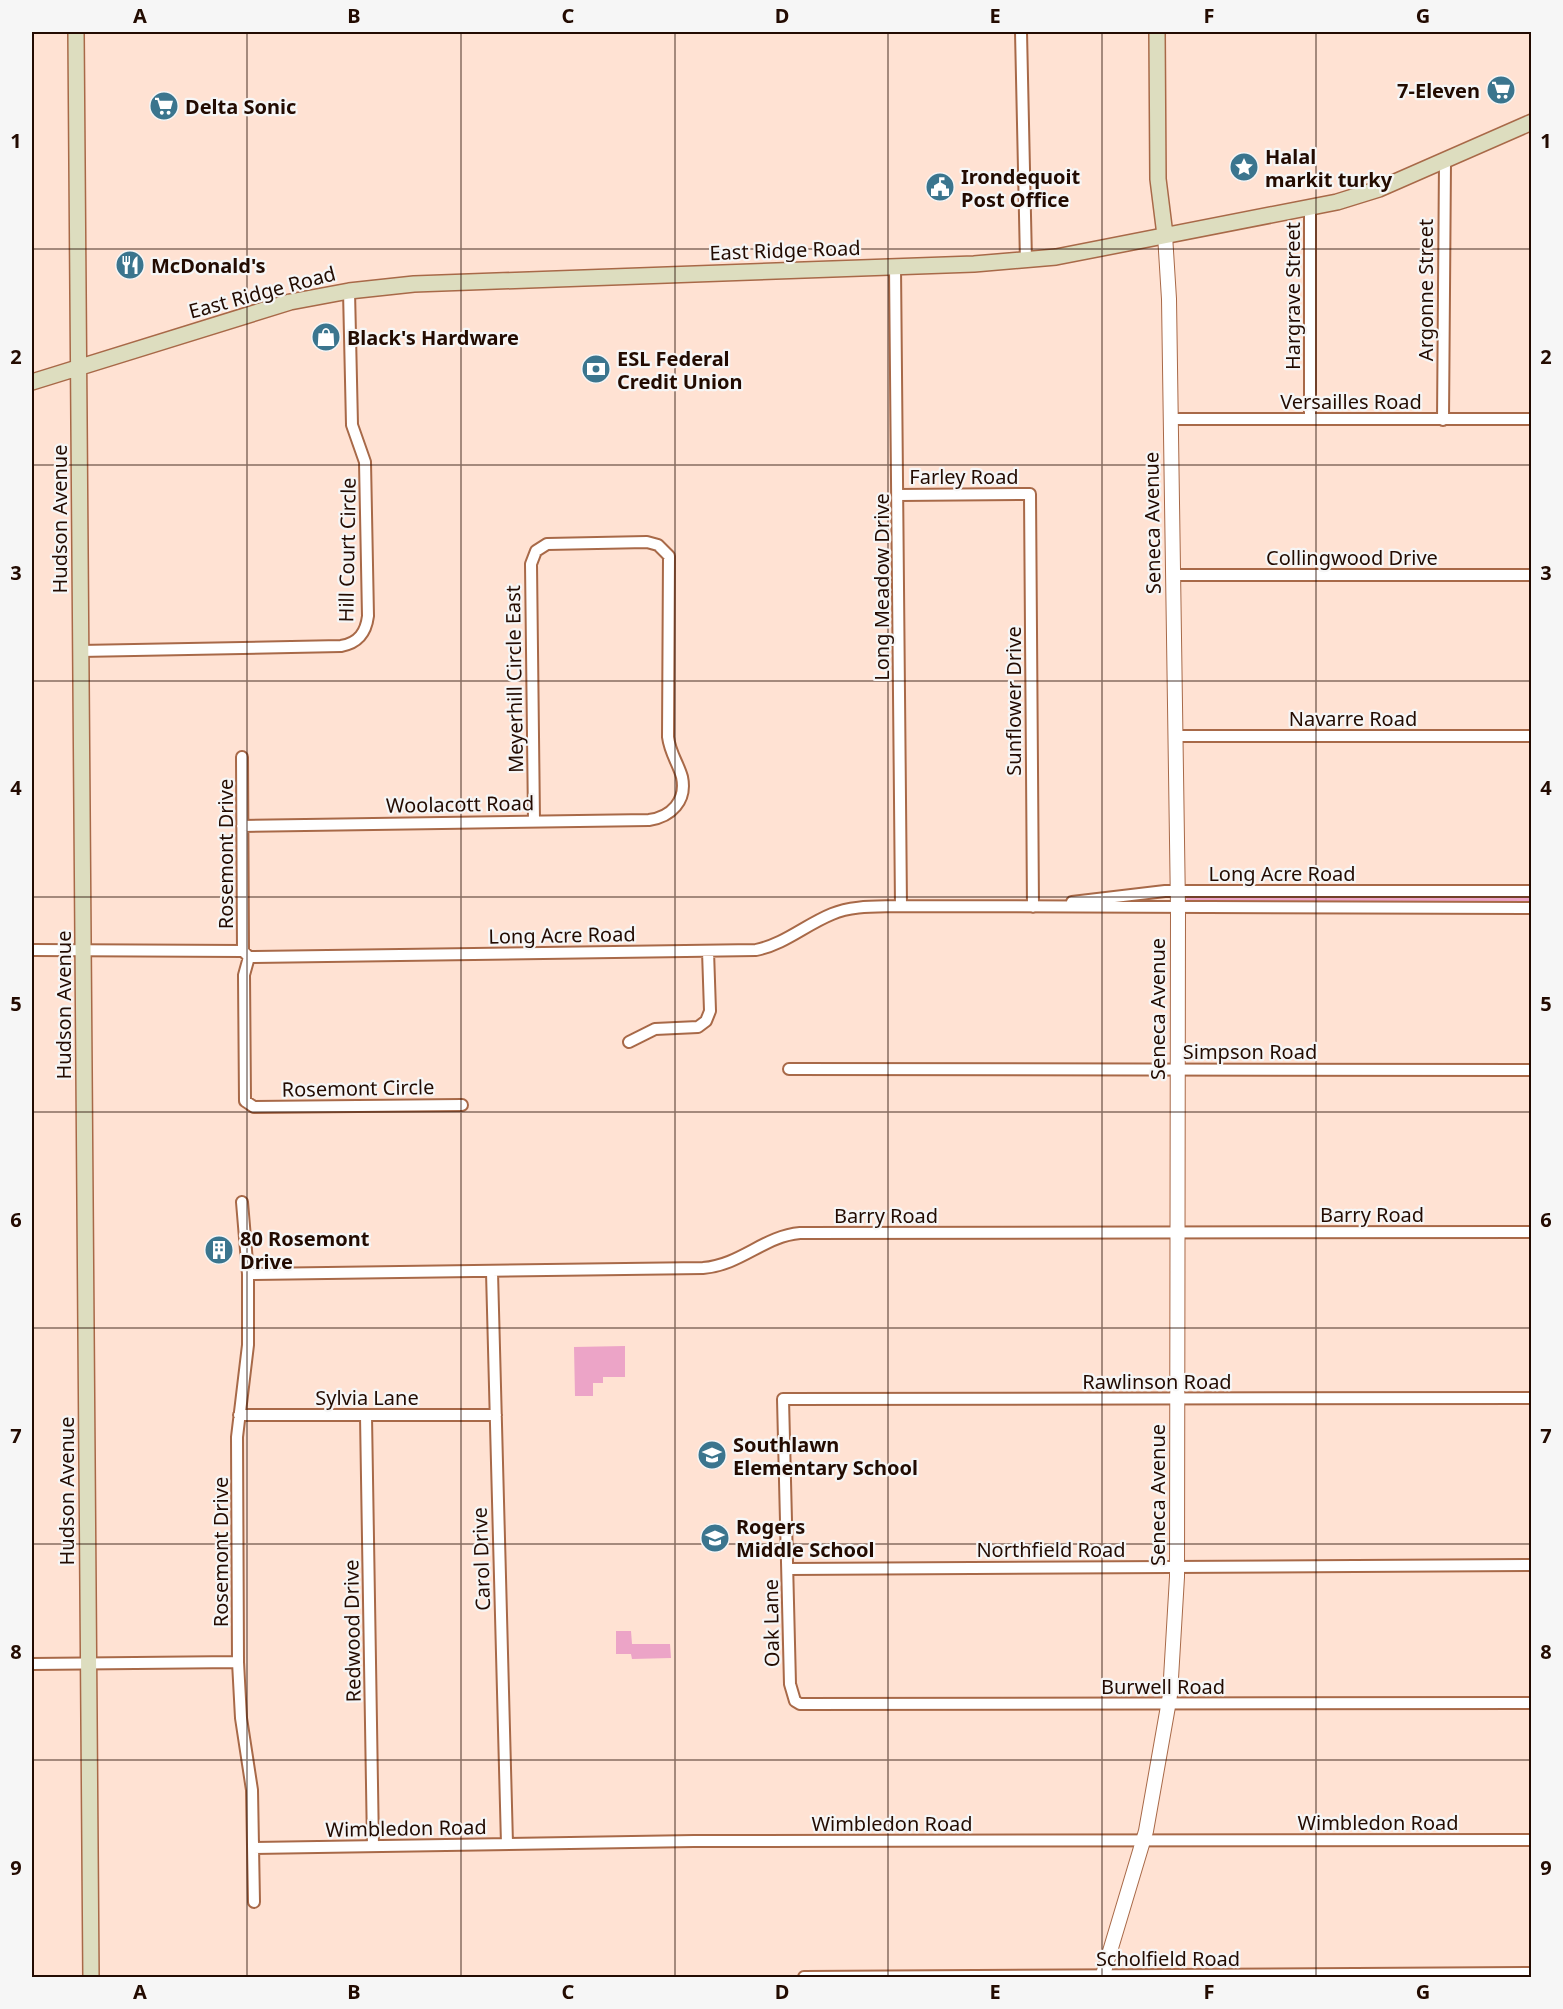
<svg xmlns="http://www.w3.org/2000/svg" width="1563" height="2009" font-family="'Noto Sans',sans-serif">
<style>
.green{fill:#eca4c7}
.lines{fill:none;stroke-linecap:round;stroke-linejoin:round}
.minor-casing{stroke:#a86948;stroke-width:14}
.tertiary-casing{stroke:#a86948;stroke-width:16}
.secondary-casing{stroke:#a86948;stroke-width:18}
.minor{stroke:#fff;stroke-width:10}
.tertiary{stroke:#fff;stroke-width:14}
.secondary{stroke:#ddddbf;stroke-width:15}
.grid{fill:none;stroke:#230b01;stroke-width:1.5;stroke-opacity:0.55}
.labels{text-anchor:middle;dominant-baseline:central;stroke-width:4.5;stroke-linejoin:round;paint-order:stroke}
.poi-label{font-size:20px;font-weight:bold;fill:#230b01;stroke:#f6f6f6;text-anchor:start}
.street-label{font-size:20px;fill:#230b01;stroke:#f6f6f6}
.neatline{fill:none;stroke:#230b01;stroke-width:2}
.grid-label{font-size:20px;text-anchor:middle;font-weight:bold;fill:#230b01}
</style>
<rect width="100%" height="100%" fill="#ffe2d3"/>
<path class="green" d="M1531,895L1532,904L1187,902L1186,897Z
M625,1346V1377H603V1383H593V1396H575L574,1347Z
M616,1631H631L632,1644H670L671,1658L632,1659L631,1654H616Z"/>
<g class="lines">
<g class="minor-casing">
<path id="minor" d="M1021,32L1026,261
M895,267L901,906
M1171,419H1532
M1310,419V208
M1443,420L1445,161
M898,495L1030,494L1033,907
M1173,575H1532
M80,651L341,646C359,643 366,632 368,616L365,462L352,425L349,291
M1175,736H1532
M242,757L243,951
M242,826L649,820C671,817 687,801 682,777C678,763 670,753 668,737L669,556L658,545L647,542L547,544L536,551L531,564L534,821
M1072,902L1165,891H1532
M32,950L243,951L249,957L756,950C785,944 805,925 832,914C853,905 879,907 901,906L1532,908
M249,957L244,975L245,1101L254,1107L462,1105
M629,1042L655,1029L698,1027L706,1021L710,1011L708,951
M789,1069L1532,1070
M242,1202L248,1274V1345L237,1437L238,1662L241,1718L252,1790L254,1902
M492,1272L507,1844
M248,1274L703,1268C741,1265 764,1236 800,1233L1532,1232
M1532,1398L783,1399L790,1684L795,1701L800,1704L1532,1703
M239,1415H496
M366,1416L373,1846
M788,1569L1532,1565
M32,1664L238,1662
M253,1848L694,1841L1532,1840
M804,1977L1532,1973"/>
</g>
<g class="tertiary-casing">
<path id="tertiary" d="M1102,1978L1146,1831L1170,1695L1177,1577L1178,908L1169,299L1165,235"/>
</g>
<g class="secondary-casing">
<path id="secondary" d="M76,32L91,1978
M1157,32L1158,179L1165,235
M32,382L290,302L349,291L414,284L974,264L1056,257L1337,202L1379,189L1532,122"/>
</g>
<use href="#minor" class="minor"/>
<use href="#tertiary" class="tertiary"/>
<use href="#secondary" class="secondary"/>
</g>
<path class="grid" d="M247,32V1978M461,32V1978M675,32V1978M888,32V1978M1102,32V1978M1316,32V1978M32,249H1532M32,465H1532M32,681H1532M32,897H1532M32,1112H1532M32,1328H1532M32,1544H1532M32,1760H1532"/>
<defs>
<g id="supermarket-disc" transform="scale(1.5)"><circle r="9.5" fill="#3b758e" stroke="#f6f6f6"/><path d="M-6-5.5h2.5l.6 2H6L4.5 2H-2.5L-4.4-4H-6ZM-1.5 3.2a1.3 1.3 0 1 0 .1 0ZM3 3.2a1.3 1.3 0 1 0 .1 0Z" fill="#fff"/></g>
<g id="sight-disc" transform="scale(1.5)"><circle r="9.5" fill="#3b758e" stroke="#f6f6f6"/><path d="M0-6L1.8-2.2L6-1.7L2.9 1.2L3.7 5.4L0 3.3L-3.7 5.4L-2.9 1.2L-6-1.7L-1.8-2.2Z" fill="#fff"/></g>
<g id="civic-disc" transform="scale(1.5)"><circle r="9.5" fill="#3b758e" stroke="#f6f6f6"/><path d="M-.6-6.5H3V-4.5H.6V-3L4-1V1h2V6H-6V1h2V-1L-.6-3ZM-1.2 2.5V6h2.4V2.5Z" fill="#fff"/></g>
<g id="restaurant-disc" transform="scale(1.5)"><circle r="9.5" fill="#3b758e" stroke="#f6f6f6"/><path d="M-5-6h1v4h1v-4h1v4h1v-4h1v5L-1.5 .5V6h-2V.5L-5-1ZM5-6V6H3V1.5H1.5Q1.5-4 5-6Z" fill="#fff"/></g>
<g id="shop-disc" transform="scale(1.5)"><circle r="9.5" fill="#3b758e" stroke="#f6f6f6"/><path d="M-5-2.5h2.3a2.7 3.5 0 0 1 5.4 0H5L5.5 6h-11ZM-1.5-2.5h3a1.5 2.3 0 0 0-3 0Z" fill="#fff"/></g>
<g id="bank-disc" transform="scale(1.5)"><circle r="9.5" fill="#3b758e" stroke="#f6f6f6"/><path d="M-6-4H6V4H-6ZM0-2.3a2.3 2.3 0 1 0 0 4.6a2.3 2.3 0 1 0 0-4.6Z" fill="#fff"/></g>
<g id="building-disc" transform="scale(1.5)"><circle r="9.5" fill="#3b758e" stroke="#f6f6f6"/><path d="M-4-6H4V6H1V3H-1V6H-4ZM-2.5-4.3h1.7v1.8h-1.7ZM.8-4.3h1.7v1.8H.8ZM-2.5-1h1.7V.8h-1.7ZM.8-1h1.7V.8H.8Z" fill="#fff"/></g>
<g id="school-disc" transform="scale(1.5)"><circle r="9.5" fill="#3b758e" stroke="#f6f6f6"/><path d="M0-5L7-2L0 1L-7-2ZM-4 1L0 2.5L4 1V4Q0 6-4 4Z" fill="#fff"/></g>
</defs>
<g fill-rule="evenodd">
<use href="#supermarket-disc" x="1501" y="90"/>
<use href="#supermarket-disc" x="164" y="106"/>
<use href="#sight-disc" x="1244" y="167"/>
<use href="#civic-disc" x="940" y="187"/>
<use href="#restaurant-disc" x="130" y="265"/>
<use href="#shop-disc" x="326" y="337"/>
<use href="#bank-disc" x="596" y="369"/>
<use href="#building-disc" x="219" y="1250"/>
<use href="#school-disc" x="712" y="1455"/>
<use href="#school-disc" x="715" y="1538"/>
</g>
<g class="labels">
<g class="poi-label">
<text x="1480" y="90" text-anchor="end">7-Eleven</text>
<text x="185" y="106">Delta Sonic</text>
<text x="1265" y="156">Halal<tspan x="1265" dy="23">markit turky</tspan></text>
<text x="961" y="176">Irondequoit<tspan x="961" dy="23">Post Office</tspan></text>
<text x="151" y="265">McDonald's</text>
<text x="347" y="337">Black's Hardware</text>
<text x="617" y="358">ESL Federal<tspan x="617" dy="23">Credit Union</tspan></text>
<text x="240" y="1238">80 Rosemont<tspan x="240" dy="23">Drive</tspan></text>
<text x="733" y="1444">Southlawn<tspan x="733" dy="23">Elementary School</tspan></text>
<text x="736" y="1526">Rogers<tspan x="736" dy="23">Middle School</tspan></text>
</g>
<g class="street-label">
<text transform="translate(785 250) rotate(-2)">East Ridge Road</text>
<text transform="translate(1425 290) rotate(-90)">Argonne Street</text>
<text transform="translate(262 292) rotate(-15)">East Ridge Road</text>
<text transform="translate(1292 296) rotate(-90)">Hargrave Street</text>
<text x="1351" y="401">Versailles Road</text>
<text x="964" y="476">Farley Road</text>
<text transform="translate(59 519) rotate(-90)">Hudson Avenue</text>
<text transform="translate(1152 523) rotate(-91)">Seneca Avenue</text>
<text transform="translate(347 550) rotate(-89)">Hill Court Circle</text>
<text x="1352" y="557">Collingwood Drive</text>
<text transform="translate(881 587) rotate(-90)">Long Meadow Drive</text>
<text transform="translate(514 679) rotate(-91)">Meyerhill Circle East</text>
<text transform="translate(1013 701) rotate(-90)">Sunflower Drive</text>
<text x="1353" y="718">Navarre Road</text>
<text transform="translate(460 804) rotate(-1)">Woolacott Road</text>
<text transform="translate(225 854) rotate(-90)">Rosemont Drive</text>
<text x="1282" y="873">Long Acre Road</text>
<text transform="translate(562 935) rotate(-1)">Long Acre Road</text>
<text transform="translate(63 1005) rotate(-90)">Hudson Avenue</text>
<text transform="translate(1157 1009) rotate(-90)">Seneca Avenue</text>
<text x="1250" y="1051">Simpson Road</text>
<text transform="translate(358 1088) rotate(-1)">Rosemont Circle</text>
<text x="1372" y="1214">Barry Road</text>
<text x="886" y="1215">Barry Road</text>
<text x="1157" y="1381">Rawlinson Road</text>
<text x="367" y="1397">Sylvia Lane</text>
<text transform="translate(66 1491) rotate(-90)">Hudson Avenue</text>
<text transform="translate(1157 1495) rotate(-90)">Seneca Avenue</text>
<text x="1051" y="1549">Northfield Road</text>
<text transform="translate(220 1552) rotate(-90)">Rosemont Drive</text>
<text transform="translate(481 1559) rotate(-92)">Carol Drive</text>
<text transform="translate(771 1623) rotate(-91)">Oak Lane</text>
<text transform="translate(352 1631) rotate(-91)">Redwood Drive</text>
<text x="1163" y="1686">Burwell Road</text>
<text x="1378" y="1822">Wimbledon Road</text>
<text x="892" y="1823">Wimbledon Road</text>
<text transform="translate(406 1828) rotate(-1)">Wimbledon Road</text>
<text x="1168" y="1958">Scholfield Road</text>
</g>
</g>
<rect width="1563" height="2009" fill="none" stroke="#f6f6f6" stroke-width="66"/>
<rect x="33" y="33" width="1497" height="1943" class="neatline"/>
<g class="grid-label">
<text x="140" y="23">A</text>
<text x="354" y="23">B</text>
<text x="568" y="23">C</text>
<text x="782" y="23">D</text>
<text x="995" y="23">E</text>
<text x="1209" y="23">F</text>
<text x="1423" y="23">G</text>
<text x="16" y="148">1</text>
<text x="1546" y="148">1</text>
<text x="16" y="364">2</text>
<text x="1546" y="364">2</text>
<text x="16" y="580">3</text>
<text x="1546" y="580">3</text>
<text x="16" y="795">4</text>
<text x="1546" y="795">4</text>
<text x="16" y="1011">5</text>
<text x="1546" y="1011">5</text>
<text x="16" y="1227">6</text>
<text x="1546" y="1227">6</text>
<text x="16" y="1443">7</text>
<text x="1546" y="1443">7</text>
<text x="16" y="1659">8</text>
<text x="1546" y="1659">8</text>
<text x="16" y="1875">9</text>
<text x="1546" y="1875">9</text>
<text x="140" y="1999">A</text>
<text x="354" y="1999">B</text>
<text x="568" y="1999">C</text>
<text x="782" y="1999">D</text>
<text x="995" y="1999">E</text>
<text x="1209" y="1999">F</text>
<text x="1423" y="1999">G</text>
</g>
</svg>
